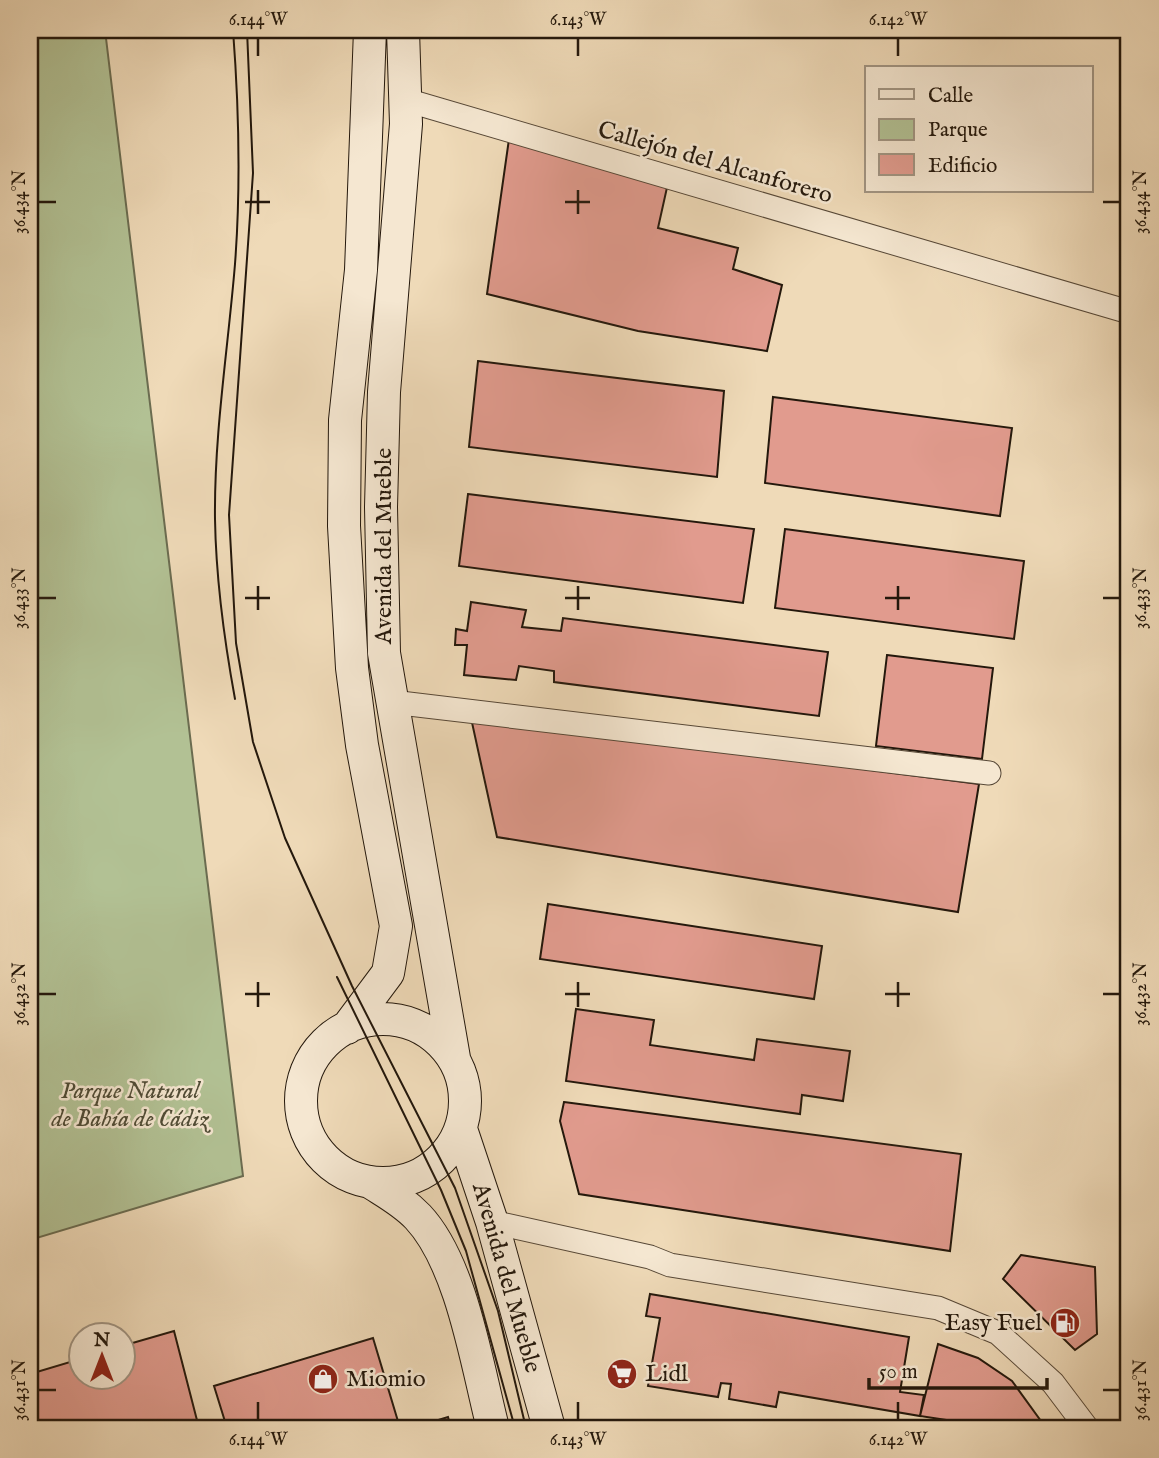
<svg xmlns="http://www.w3.org/2000/svg" width="1159" height="1458" font-family="'IM FELL English',serif">
<style>
.green{fill:#b2c194;stroke:#6b6c50;stroke-width:2}
.building{fill:#e19b8e;stroke:#24180c;stroke-width:2}
.lines{fill:none;stroke-linecap:round;stroke-linejoin:round}
.minor-casing{stroke:#574837;stroke-width:25}
.secondary-casing{stroke:#24180c;stroke-width:34}
.minor{stroke:#f5e7d1;stroke-width:23}
.secondary{stroke:#f5e7d1;stroke-width:32}
.tram{stroke:#24180c;stroke-width:2}
.ticks{fill:none;stroke:#24180c;stroke-width:2.5}
.labels{text-anchor:middle;dominant-baseline:central;stroke-width:5;stroke-linejoin:round;paint-order:stroke}
.street-label{font-size:24px;fill:#24180c;stroke:#f5e7d1}
.park-label{font-size:24px;font-style:italic;fill:#4f4b35;stroke:#f5e7d1}
.poi-label{font-size:24px;fill:#24180c;stroke:#f5e7d1;text-anchor:start}
.neatline{fill:none;stroke:#24180c;stroke-width:2.5}
.ticks-label{font-size:18px;text-anchor:middle;fill:#24180c}
</style>
<rect width="100%" height="100%" fill="#efdab8"/>
<filter id="stains"><feTurbulence type="fractalNoise" baseFrequency=".00286" numOctaves="4"/><feColorMatrix values="0 0 0 0 .2 0 0 0 0 .09 0 0 0 0 .02 0 0 0 .5 -.17"/></filter>
<radialGradient id="worn" r=".72"><stop offset=".6" stop-color="#630" stop-opacity="0"/><stop offset="1" stop-color="#630" stop-opacity=".3"/></radialGradient>
<path class="green" d="M30,30H105L243,1176L30,1240Z"/>
<path class="building" d="M509,139L668,183L658,228L738,248L733,269L782,285L767,351L638,331L487,294Z
M478,361L724,391L717,477L469,447Z
M773,397L1012,428L1000,516L765,483Z
M468,494L754,529L743,603L459,566Z
M785,529L1024,561L1014,639L775,608Z
M471,602L526,610L522,627L561,631L563,618L828,652L819,716L554,682V671L519,666L516,680L464,675L467,645H455L456,629L467,631Z
M887,655L993,668L982,759L876,746Z
M471,718L979,784L958,912L497,837Z
M548,904L822,946L814,999L540,959Z
M576,1009L654,1020L650,1045L754,1060L757,1039L850,1051L843,1101L802,1095L800,1114L566,1081Z
M564,1102L961,1154L950,1251L579,1194L560,1121Z
M1021,1255L1095,1267L1097,1334L1075,1350L1003,1279Z
M650,1294L909,1337L900,1392L924,1395L920,1416L779,1392L776,1407L729,1399L731,1384L721,1383L718,1397L648,1386L660,1318L646,1316Z
M174,1331L199,1428H30V1374L80,1359V1378H122V1346Z
M373,1338L400,1428H227L214,1386Z
M938,1344L978,1358L1012,1381L1046,1428H969L953,1421L920,1416Z
M448,1417L451,1428H412Z"/>
<g class="lines">
<g class="minor-casing">
<path id="minor" d="M406,100L1129,312
M392,702L989,773
M492,1222L650,1257L670,1265L938,1308L998,1333L1053,1383L1087,1428"/>
</g>
<g class="secondary-casing">
<path id="secondary" d="M403,30L406,124L384,392L381,507L384,653L454,1058
M301 1101a82 82 0 1 1 164 0a82 82 0 1 1-164 0Z
M347,1028L388,973L396,926L362,745L352,668L344,526L345,420L361,270L370,30
M461,1129L492,1222L549,1428
M370,1182C387,1193 404,1202 418,1217C462,1264 477,1366 493,1428"/>
</g>
<use href="#minor" class="minor"/>
<use href="#secondary" class="secondary"/>
<path class="tram" d="M233,30C239,108 241,185 235,264C228,349 214,434 215,519C216,580 224,639 235,699
M247,30L253,173L229,515L236,643L253,742L285,838L352,986L455,1188L498,1311L526,1428
M337,977L441,1190L466,1251L515,1428"/>
</g>
<path class="ticks" d="M258,38V56M578,38V56M898,38V56M258,190V214M578,190V214M38,202H56M245,202H270M565,202H590M1103,202H1120M258,586V610M578,586V610M898,586V610M38,598H56M245,598H270M565,598H590M885,598H910M1103,598H1120M258,982V1007M578,982V1007M898,982V1007M38,994H56M245,994H270M565,994H590M885,994H910M1103,994H1120M38,1390H56M1103,1390H1120M258,1402V1420M578,1402V1420M898,1402V1420"/>
<defs>
<g id="fuel-disc" transform="scale(1.575)"><circle r="9.5" fill="#8f2418" stroke="#f5e7d1"/><path d="M-5.5-6h7V0h2V4h1.3V-2.5L3-4.5l.8-.8L6-3V5H2.5V1h-1V6h-7ZM-4.2-4.7v3.2H.2V-4.7Z" fill="#fff"/></g>
<g id="supermarket-disc" transform="scale(1.575)"><circle r="9.5" fill="#8f2418" stroke="#f5e7d1"/><path d="M-6-5.5h2.5l.6 2H6L4.5 2H-2.5L-4.4-4H-6ZM-1.5 3.2a1.3 1.3 0 1 0 .1 0ZM3 3.2a1.3 1.3 0 1 0 .1 0Z" fill="#fff"/></g>
<g id="shop-disc" transform="scale(1.575)"><circle r="9.5" fill="#8f2418" stroke="#f5e7d1"/><path d="M-5-2.5h2.3a2.7 3.5 0 0 1 5.4 0H5L5.5 6h-11ZM-1.5-2.5h3a1.5 2.3 0 0 0-3 0Z" fill="#fff"/></g>
</defs>
<g fill-rule="evenodd">
<use href="#fuel-disc" x="1065" y="1323"/>
<use href="#supermarket-disc" x="622" y="1374"/>
<use href="#shop-disc" x="323" y="1379"/>
</g>
<g class="labels">
<g class="street-label">
<text transform="translate(715 163) rotate(16)">Callejón del Alcanforero</text>
<text transform="translate(384 546) rotate(-90)">Avenida del Mueble</text>
<text transform="translate(506 1278) rotate(74)">Avenida del Mueble</text>
</g>
<g class="park-label">
<text x="130" y="1091">Parque Natural<tspan x="130" dy="28">de Bahía de Cádiz</tspan></text>
</g>
<g class="poi-label">
<text x="1042" y="1323" text-anchor="end">Easy Fuel</text>
<text x="645" y="1374">Lidl</text>
<text x="346" y="1379">Miomio</text>
</g>
</g>
<rect width="1159" height="1458" fill="none" stroke="#efdab8" stroke-width="77"/>
<rect x="865" y="66" width="228" height="126" fill="#f5e7d1" stroke="#a19482" stroke-width="2"/>
<rect x="879" y="89" width="35" height="10" fill="#f5e7d1" stroke="#a19482" stroke-width="2"/>
<text x="928" y="102" font-size="21" fill="#24180c">Calle</text>
<rect x="879" y="119" width="35" height="21" fill="#b2c194" stroke="#a19482" stroke-width="2"/>
<text x="928" y="136" font-size="21" fill="#24180c">Parque</text>
<rect x="879" y="154" width="35" height="21" fill="#e19b8e" stroke="#a19482" stroke-width="2"/>
<text x="928" y="172" font-size="21" fill="#24180c">Edificio</text>
<g transform="translate(102 1356)"><circle r="33" fill="#f5e7d1" stroke="#a19482" stroke-width="2"/>
<path d="M0-5L12 26L0 18L-12 26Z" fill="#8f2418"/>
<text y="-10" font-size="19" font-weight="bold" text-anchor="middle" fill="#24180c">N</text>
</g>
<path d="M869 1378v10h178v-10" fill="none" stroke="#24180c" stroke-width="3.5"/>
<text x="879" y="1378" font-size="21" fill="#24180c" stroke="#f5e7d1" stroke-width="5" paint-order="stroke">50 m</text>
<rect x="38" y="38" width="1082" height="1382" class="neatline"/>
<g class="ticks-label">
<text x="258" y="25">6.144°W</text>
<text x="578" y="25">6.143°W</text>
<text x="898" y="25">6.142°W</text>
<text transform="translate(19 202) rotate(-90)" y="6">36.434°N</text>
<text transform="translate(1140 202) rotate(-90)" y="6">36.434°N</text>
<text transform="translate(19 598) rotate(-90)" y="6">36.433°N</text>
<text transform="translate(1140 598) rotate(-90)" y="6">36.433°N</text>
<text transform="translate(19 994) rotate(-90)" y="6">36.432°N</text>
<text transform="translate(1140 994) rotate(-90)" y="6">36.432°N</text>
<text transform="translate(19 1390) rotate(-90)" y="6">36.431°N</text>
<text transform="translate(1140 1390) rotate(-90)" y="6">36.431°N</text>
<text x="258" y="1445">6.144°W</text>
<text x="578" y="1445">6.143°W</text>
<text x="898" y="1445">6.142°W</text>
</g>
<rect width="100%" height="100%" filter="url(#stains)"/>
<rect width="100%" height="100%" fill="url(#worn)"/>
</svg>
